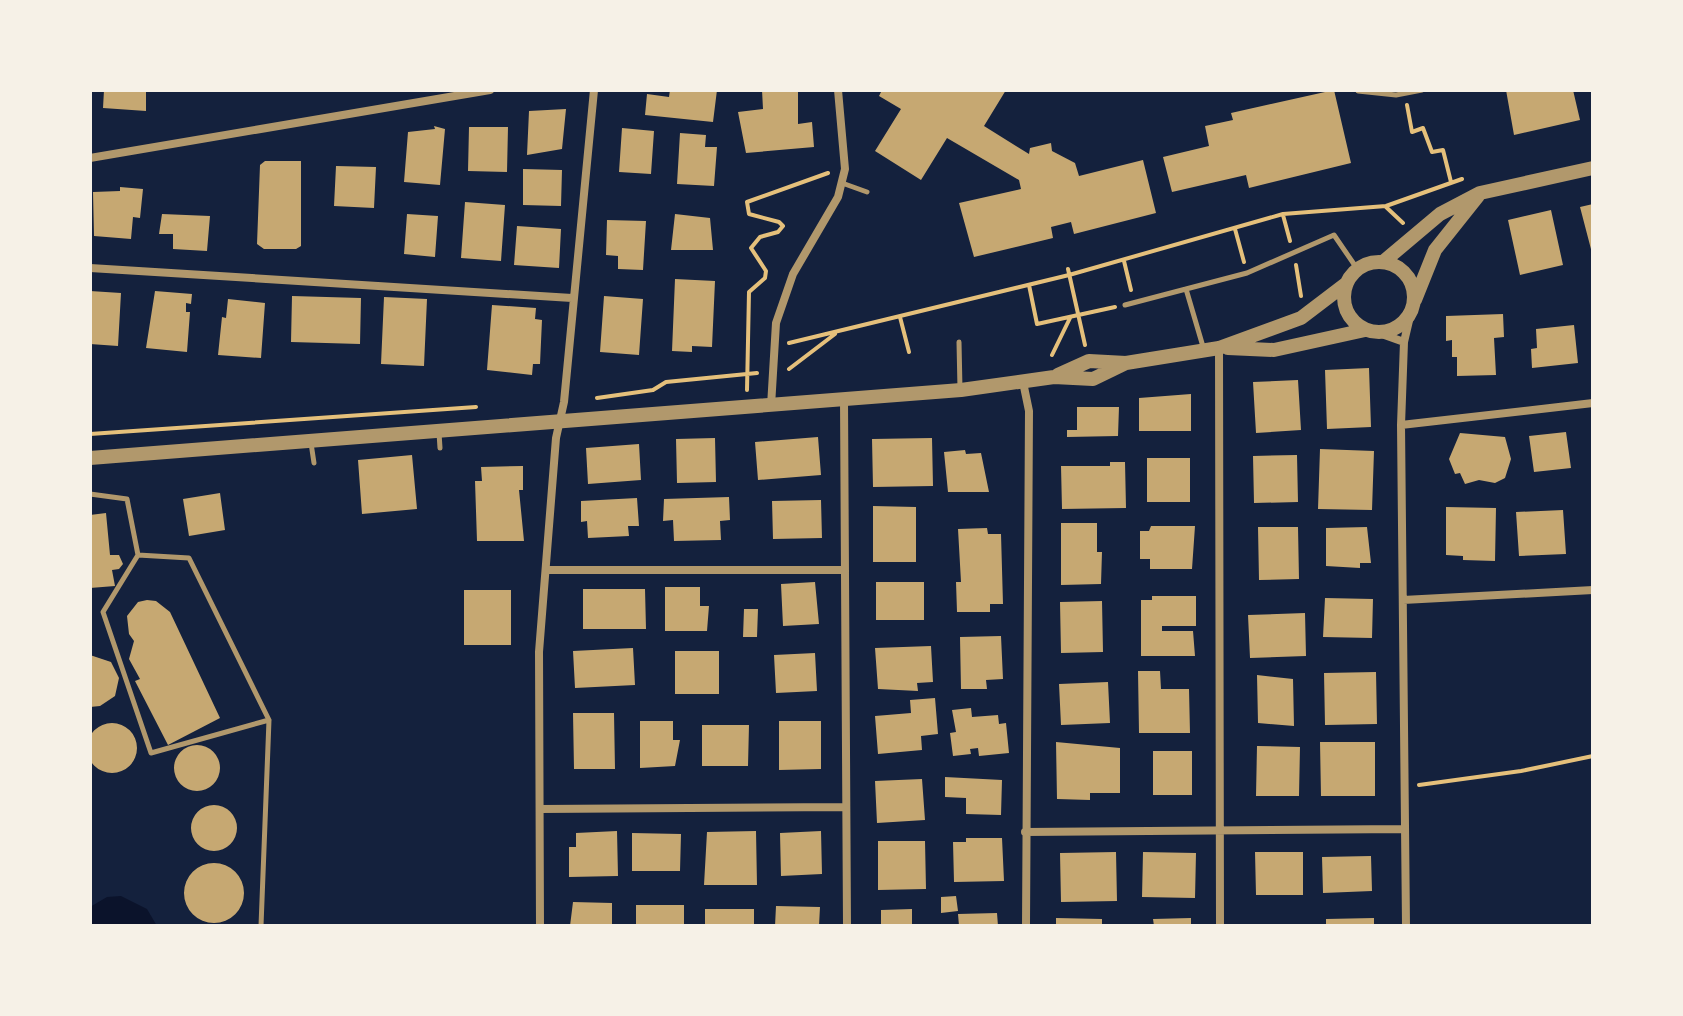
<svg xmlns="http://www.w3.org/2000/svg" width="1683" height="1016" font-family="Montserrat,sans-serif">
<style>
.water{fill:#0b132b}
.building{fill:#c6a872}
.lines{fill:none;stroke-linecap:round;stroke-linejoin:round}
.path{stroke:#e5c07b;stroke-width:4}
.service{stroke:#b1986c;stroke-width:5}
.minor{stroke:#b1986c;stroke-width:8}
.tertiary{stroke:#b1986c;stroke-width:14}
</style>
<rect width="100%" height="100%" fill="#14213d"/>
<path class="water" d="M121,896L147,909L157,926H90V907L107,897Z"/>
<path class="building" d="M104,90H146V111L103,108Z
M670,90H717L713,122L645,115L647,94L669,97Z
M762,90H798V124L812,122L814,147L746,153L738,112L763,109Z
M882,90H1006L984,126L1029,154L1030,148L1051,143L1052,151L1075,163L1079,176L1143,160L1156,213L1074,234L1071,222L1051,227L1053,238L974,257L959,203L1021,189L1019,180L947,138L921,180L875,151L901,109L879,96Z
M1334,90L1351,163L1249,188L1246,175L1172,192L1163,157L1209,146L1205,126L1233,120L1231,113Z
M1506,90H1573L1580,120L1514,135Z
M566,109L562,149L527,155L529,111Z
M434,126L445,129L440,185L404,182L408,132L435,129Z
M469,127H508L507,172L468,171Z
M622,128L654,131L651,174L619,172Z
M680,133L706,135L705,147H717L714,186L677,184Z
M265,161H301V246L296,249H264L257,244L260,165Z
M336,166L376,167L374,208L334,206Z
M523,169L562,170L561,206L523,205Z
M120,187L143,189L140,218L133,217L131,239L94,236L93,192L120,191Z
M465,202L505,205L501,261L461,258Z
M1593,204V252L1592,253L1580,207Z
M1551,210L1563,265L1520,275L1508,220Z
M162,214L210,216L207,251L173,249V234H159Z
M407,214L438,216L435,257L404,254Z
M675,214L710,218L713,250H671Z
M607,220L646,221L643,270L618,269V256L606,255Z
M517,226L561,229L559,268L514,265Z
M675,279L715,281L712,347L692,346V352L672,351Z
M90,291L121,293L118,346L90,344Z
M155,291L192,294L191,304L186,303V312H190L187,352L146,348Z
M292,296L361,298L360,344L291,342Z
M604,296L643,299L639,355L600,352Z
M384,297L427,299L424,366L381,364Z
M228,299L265,303L261,358L218,355L222,317L226,318Z
M492,305L536,308L535,319L542,320L540,364H533L532,375L487,370Z
M1503,314L1504,337L1494,338L1496,375L1457,376V357H1452V340L1446,341V316Z
M1574,325L1578,363L1532,368L1531,349L1537,348L1536,329Z
M1369,368L1371,427L1327,429L1325,370Z
M1298,380L1301,430L1256,433L1253,382Z
M1191,394V431H1139V398Z
M1077,407H1119L1118,436L1067,437V430H1077Z
M1566,432L1571,468L1534,472L1529,436Z
M1460,433L1505,437L1511,459L1505,478L1495,483L1479,480L1465,484L1460,473L1455,474L1449,459Z
M818,437L821,475L758,480L755,442Z
M715,438L716,482L677,483L676,439Z
M932,438L933,486L873,487L872,439Z
M639,444L641,480L588,484L586,448Z
M1320,449L1374,451L1372,510L1318,509Z
M965,450L966,454L981,453L989,492H948L944,452Z
M412,455L417,509L362,514L358,460Z
M1297,455L1298,502L1254,503L1253,456Z
M1147,458H1190V502H1147Z
M1110,462H1125L1126,508L1062,509L1061,466H1110Z
M523,466V490H519L524,541H477L475,481H482L481,467Z
M220,493L225,530L189,536L183,499Z
M729,497L730,520L720,521L721,540L674,541L673,520L663,521L664,499Z
M637,498L639,526H628L629,536L588,538L587,521L581,522V501Z
M821,500L822,538L773,539L772,501Z
M873,506L916,507V562H873Z
M1446,507L1496,508L1495,561L1463,560V556L1446,555Z
M1563,510L1566,554L1519,556L1516,512Z
M106,513L110,555H119L123,564L119,569L112,570L115,586L90,588V515Z
M1061,523H1097V552H1102L1101,584L1061,585Z
M1151,526H1195L1192,569H1150V559H1140V531H1149Z
M1258,527H1298L1299,579L1259,580Z
M1367,527L1371,563H1360V568L1326,566V528Z
M987,528L988,534H1001L1003,604H990V612H957L956,582H961L958,529Z
M815,582L819,624L783,626L781,584Z
M876,582H924V620H876Z
M665,587H700V606H709L707,631H665Z
M583,589H645L646,629H583Z
M464,590H511V645H464Z
M1152,596H1196V626H1162V631H1193L1195,656H1141V600H1152Z
M1325,598L1373,599L1372,638L1323,637Z
M147,600L156,601L170,612L220,718L168,745L135,681L140,679L129,659L134,641L129,634L127,616L138,602Z
M1102,601L1103,652L1061,653L1060,602Z
M744,609H758L757,637H743Z
M1305,613L1306,656L1250,658L1248,615Z
M1001,636L1003,679L986,680L987,689H961L960,637Z
M931,646L933,682L917,683L918,691L878,689L875,648Z
M633,648L635,685L575,688L573,651Z
M675,651H719V694H675Z
M815,653L817,691L776,693L774,655Z
M90,655L111,662L119,678L115,696L100,706L90,707Z
M1138,671H1160L1161,689H1189L1190,733H1139Z
M1376,672L1377,724L1325,725L1324,673Z
M1257,675L1293,679L1294,726L1258,723Z
M1108,682L1110,723L1061,725L1059,684Z
M935,698L938,734L921,736L922,750L878,754L875,716L911,713L910,700Z
M971,708L972,717L998,715L999,724L1006,723L1009,753L979,756L978,748L970,749L971,754L953,756L950,733L956,732L952,710Z
M573,713H614L615,769H574Z
M640,721H673V740H680L675,766L640,768Z
M779,721H821V769L779,770Z
M87 748a25 25 0 1 1 50 0a25 25 0 1 1-50 0Z
M702,725H749L748,766H702Z
M1056,742L1120,748V793H1090V800L1057,799Z
M1320,742H1375V796H1321Z
M174 768a23 23 0 1 1 46 0a23 23 0 1 1-46 0Z
M1257,746L1300,747L1299,796H1256Z
M1153,751H1192V795H1153Z
M945,777L1002,780L1001,815L966,814V798L945,797Z
M922,779L925,820L877,823L875,781Z
M191 828a23 23 0 1 1 46 0a23 23 0 1 1-46 0Z
M617,831L618,876L569,877V847H576V833Z
M756,831L757,885H704L707,832Z
M821,831L822,874L781,876L780,833Z
M632,833L681,834L680,871H632Z
M966,838H1002L1004,881L954,882L953,842H966Z
M878,841H925L926,889L878,890Z
M1116,852L1117,901L1061,902L1060,853Z
M1143,852L1196,853L1195,898L1142,897Z
M1255,852H1303V895H1256Z
M1371,856L1372,891L1323,893L1322,857Z
M184 893a30 30 0 1 1 60 0a30 30 0 1 1-60 0Z
M956,896L958,911L941,913V897Z
M573,902L612,903V926H570Z
M636,905H684V926H636Z
M776,906L820,907L819,926H775Z
M705,909H754V926H705Z
M912,909V926H881V910Z
M997,913L998,926H959L958,914Z
M1056,918L1102,919V926H1056Z
M1191,918V926H1154L1153,919Z
M1374,918V926H1326V919Z"/>
<g class="lines">
<path class="path" d="M1407,105L1412,132L1423,128L1432,152L1443,150L1451,182
M1386,207L1403,223
M1283,215L1290,241
M1235,229L1244,262
M1124,261L1131,290
M1296,265L1301,296
M1068,269L1085,345
M1029,285L1037,324L1115,307
M900,317L909,352
M789,343L1069,275L1283,214L1386,206L1462,179
M1052,355L1070,318
M789,369L835,334
M747,390L749,292L765,278L766,271L751,248L760,237L778,232L783,226L779,222L749,214L747,202L828,173
M597,398L653,390L666,382L757,373
M90,434L476,407
M1419,785L1521,771L1593,756"/>
<path class="service" d="M1358,91L1396,95L1422,90
M842,183L867,192
M1186,289L1204,350
M1125,305L1247,273L1334,235L1358,270
M959,342L960,389
M439,433L440,448
M311,443L314,463
M90,494L127,499L138,555L103,612L151,753L269,720L261,926
M138,555L189,558L269,720"/>
<path class="minor" d="M90,158L490,90
M90,268L572,298
M1376,332L1404,342
M1219,348L1220,926
M1023,382L1029,411L1026,926
M844,399L847,926
M771,406L776,323L793,274L838,197L845,169L838,90
M1401,425L1593,403
M546,570H845
M1403,600L1593,590
M540,809L846,807
M1025,832L1405,829
M540,926L539,652L556,438L564,402L594,90
M1406,926L1401,425L1404,342L1411,312"/>
<path class="tertiary" d="M1344 297a35 35 0 1 1 70 0a35 35 0 1 1-70 0Z
M1383,262L1440,214L1480,193L1593,168
M1415,300L1435,250L1478,196
M1228,348L1274,350L1365,330
M1058,375L1089,361L1126,363L1219,348L1301,318L1347,283
M90,458L961,390L1054,377L1093,379L1126,363"/>
</g>
<rect width="1683" height="1016" fill="none" stroke="#f6f1e7" stroke-width="184"/>
</svg>
